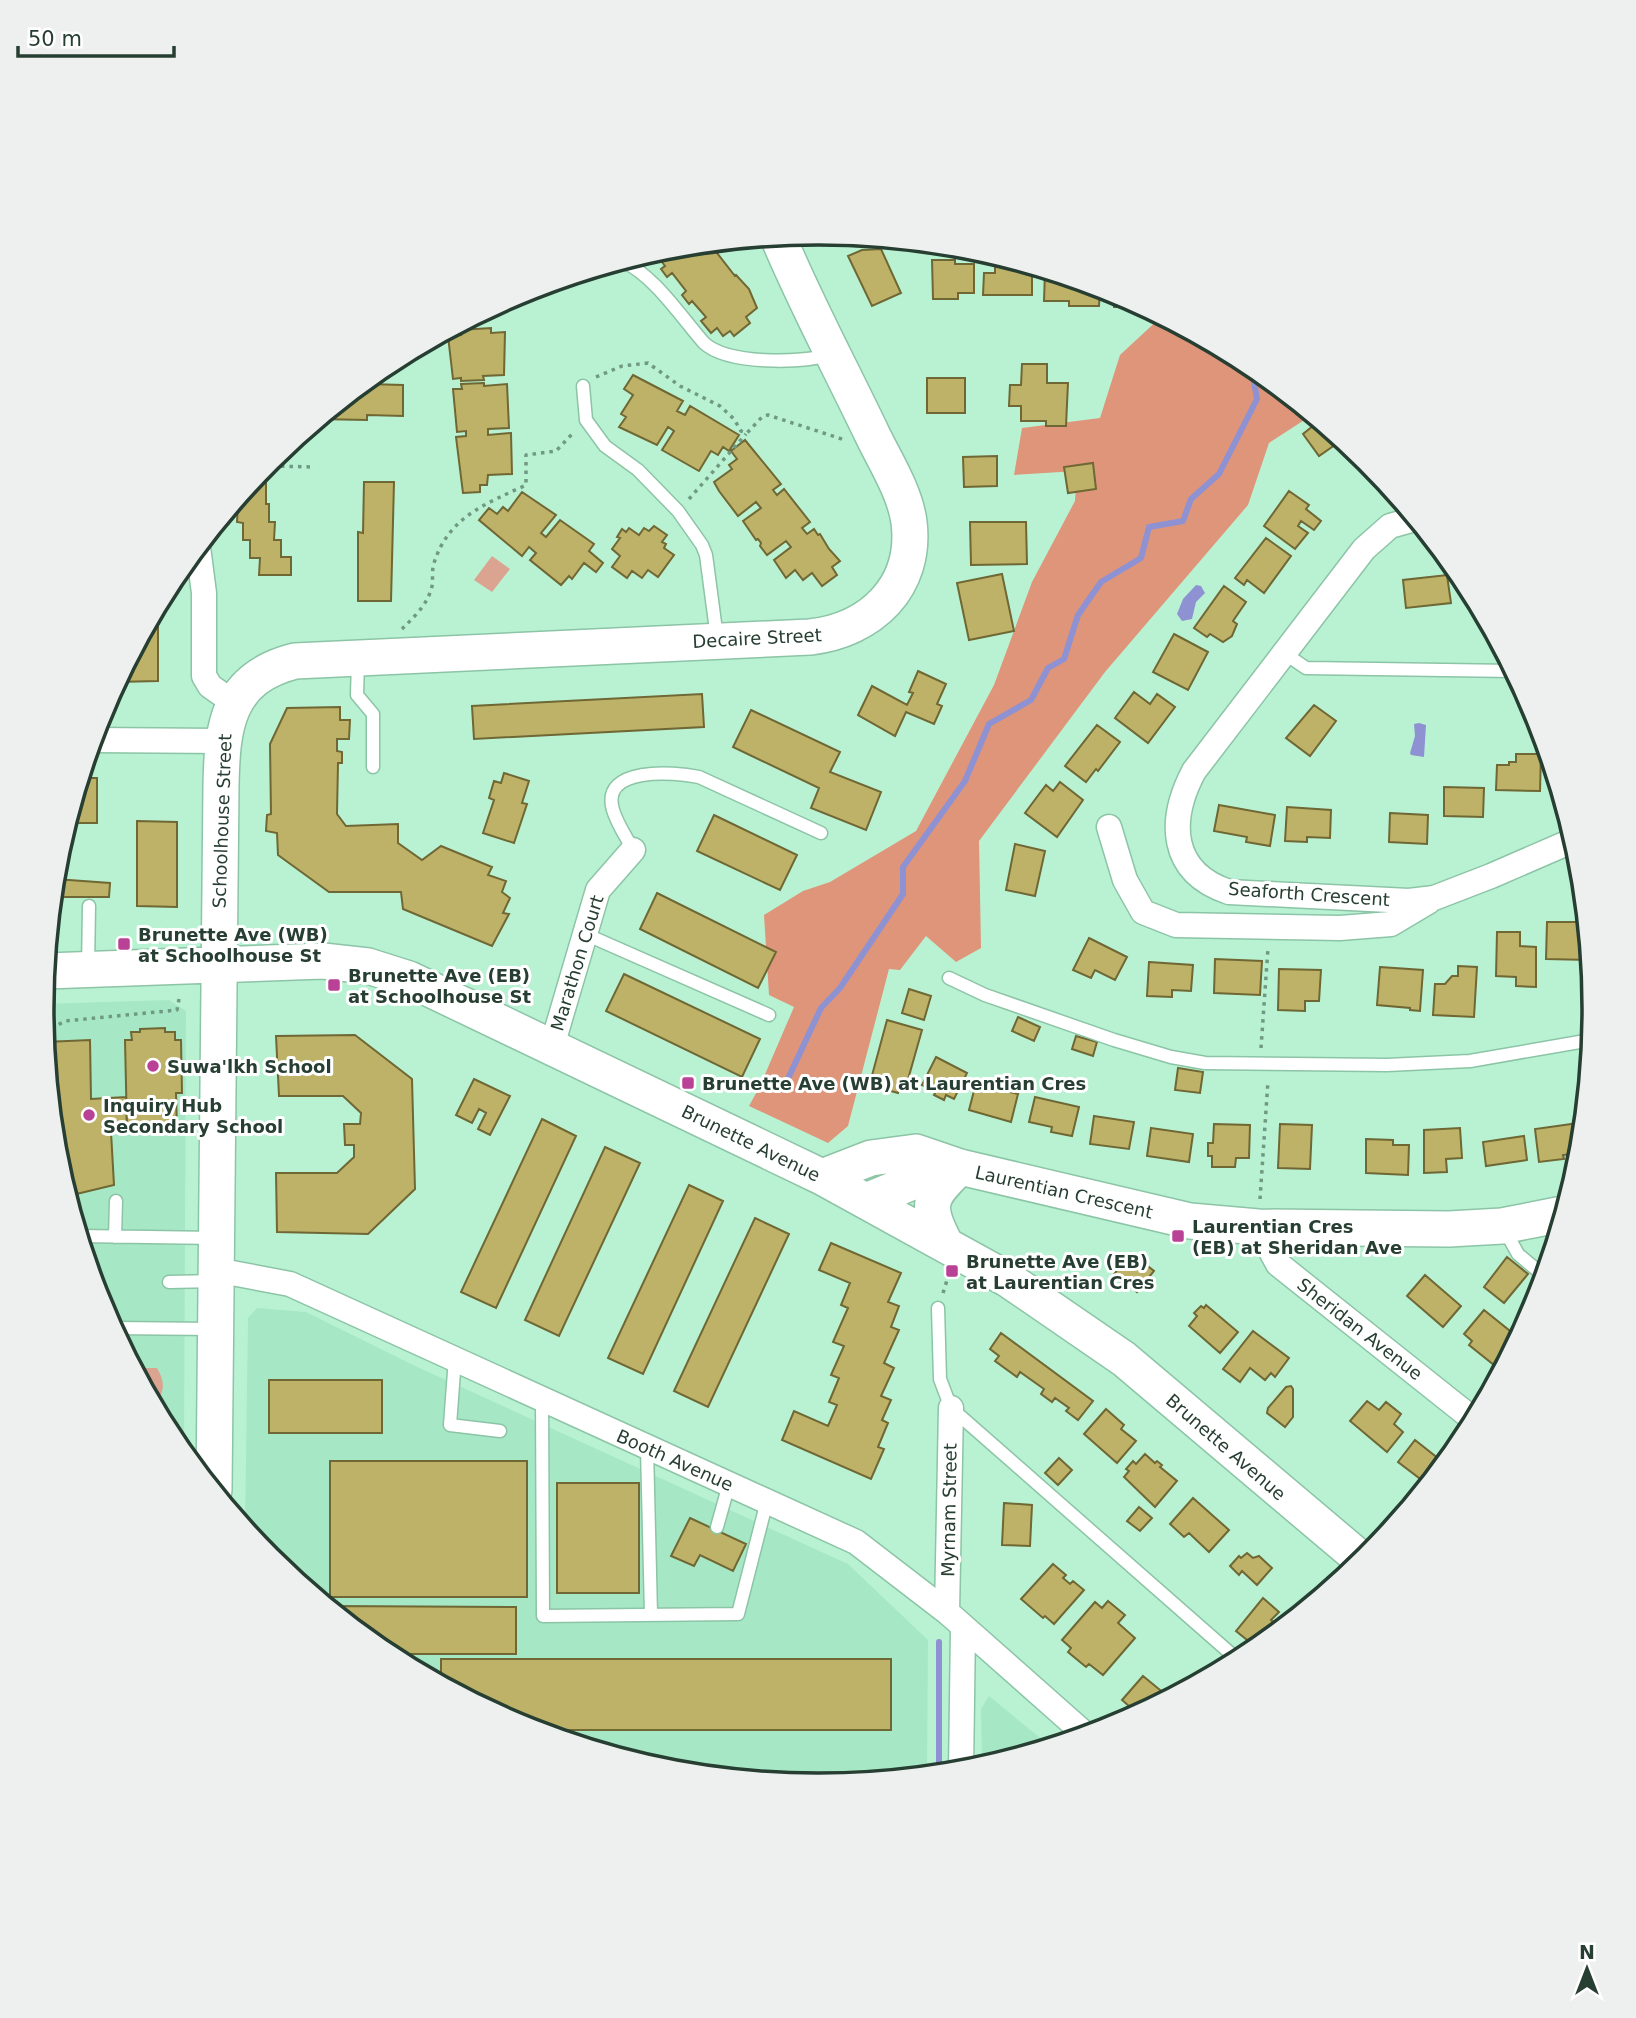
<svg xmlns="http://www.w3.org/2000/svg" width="1636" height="2018" font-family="'DejaVu Sans',sans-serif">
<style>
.built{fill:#a6e8c5}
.green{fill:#dba491}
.forest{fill:#de957a}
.water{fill:#8e92d3}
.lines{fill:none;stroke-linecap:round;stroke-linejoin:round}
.stream{stroke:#8e92d3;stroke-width:6}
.building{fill:#bdb267;stroke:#6f6734;stroke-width:2}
.lane-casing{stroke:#8cc4a6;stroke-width:15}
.street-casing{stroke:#8cc4a6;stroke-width:27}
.secondary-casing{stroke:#8cc4a6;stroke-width:38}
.path{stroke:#709983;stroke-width:3.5;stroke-dasharray:3.5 5;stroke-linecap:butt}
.lane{stroke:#fff;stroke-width:12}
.street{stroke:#fff;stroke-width:24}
.secondary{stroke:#fff;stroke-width:35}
.poi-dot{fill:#b94196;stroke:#fff;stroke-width:2.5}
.labels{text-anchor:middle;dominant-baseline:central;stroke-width:6;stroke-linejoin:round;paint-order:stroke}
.street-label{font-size:18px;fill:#273e32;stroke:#fff}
.poi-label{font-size:18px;font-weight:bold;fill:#273e32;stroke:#fff;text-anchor:start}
.rim{fill:none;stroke:#273e32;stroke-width:3.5}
</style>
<rect width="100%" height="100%" fill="#b9f2d3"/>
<path class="built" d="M169,1000L186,1011L184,1454L173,1440L101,1306L57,1160L42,1009V1004Z
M257,1308L306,1312L411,1364L848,1564L928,1640L927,1774L818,1785L666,1770L521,1726L387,1654L269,1557L245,1528L248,1318Z
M989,1696L1050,1746L982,1766L981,1709Z"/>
<path class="green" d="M492,556L510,569L492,592L474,580Z
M143,1368H157C165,1382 165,1390 156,1404H154L139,1377Z"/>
<path class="forest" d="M1161,317L1249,364L1312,415L1269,443L1248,505L1105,672L979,841L981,948L956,962L926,936L900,970L889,969L848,1126L828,1143L749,1106L760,1086L794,1007L769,995L764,915L803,891L830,882L916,831L994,685L1032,582L1075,501L1077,471L1014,475L1022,428L1100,418L1120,355Z"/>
<path class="water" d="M1196,585L1201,586L1205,593L1196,602L1192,619L1182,621L1177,614L1183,599Z
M1419,723L1426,725L1424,757L1411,755L1410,753L1415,736L1414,724Z"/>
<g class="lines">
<path class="stream" d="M785,1085L821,1008L840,988L903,894V867L965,781L989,724L1031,700L1048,668L1064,659L1078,615L1101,582L1141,558L1149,527L1183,521L1191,499L1219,474L1257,399L1251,365
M939,1773V1642"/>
</g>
<path class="building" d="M710,244L735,276L736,275L749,289L757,308L746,317L750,323L734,336L730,331L723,336L717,328L711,333L701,321L706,317L692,301L689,304L682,295L686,291L672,273L667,277L661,269L665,266L655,253L667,248Z
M881,249L901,293L872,306L848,256L862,250Z
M932,260H955V264H974V293H958V299H933Z
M995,263H1020L1032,267V295H983L984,273H995Z
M1045,271L1100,288L1099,306H1069V301H1044Z
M1112,291L1126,298V307H1114Z
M491,328V333L505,332L504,375L483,376L484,380L461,381V378L453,379L448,336L461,335L460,330Z
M1022,364H1047V383H1068L1066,426H1046V421H1021V406H1009L1010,385H1021Z
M633,375L683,401L677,411L685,415L690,406L739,435L729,451L723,447L718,455L711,451L699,471L662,450L674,431L668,427L657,445L619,427L626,417L621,414L633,395L624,389Z
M927,378H965V413H927Z
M484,383V386L507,384L509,428L488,429V435L511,433L512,474L488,475L487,485H480V492L463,493L456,437L466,436V431L457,432L453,389H462L461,384Z
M368,384L403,385V416L367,415V420L319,419L356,389L368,390Z
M1319,421L1342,440L1319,456L1303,434Z
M745,440L781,484L773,490L777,495L784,489L810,522L802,528L807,534L814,529L818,535L820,534L829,549L840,561L832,567L837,575L822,586L812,573L803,580L795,570L786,578L774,560L791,547L786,541L767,555L760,546L761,543L758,539L756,540L743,521L761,508L756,502L738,516L719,491L714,482L732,469L729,465L737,459L731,451Z
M997,456V486L964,487L963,457Z
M1093,463L1096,489L1068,493L1064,467Z
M264,467V472H266V504H269V522H275L274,540H281V557H291V575H259L260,558H250V540H243V523L237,522L238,504L234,503Z
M364,482H394L391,601H358V532L363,533Z
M1289,491L1309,505L1306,509L1321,521L1314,530L1301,521L1298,526L1308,533L1295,549L1264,526Z
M522,492L556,515L541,533L546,537L560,520L594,544L589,551L603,563L596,572L584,563L572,579L569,576L561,585L530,560L536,553L529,547L522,556L479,520L489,508L497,514L503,507L508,511Z
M970,522H1026L1027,564L971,565Z
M654,526L667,535L662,542L666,544L664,548L674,555L658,577L648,570L642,578L632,571L627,578L612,567L620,556L612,549L620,538L617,537L622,529L626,532L629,528L639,535L644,528L649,531Z
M1266,538L1291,556L1264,593L1247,580L1244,585L1235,578Z
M1002,574L1014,631L969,640L957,583Z
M1447,575L1451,603L1406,608L1403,580Z
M1224,586L1246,602L1233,621L1237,624L1232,636L1223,642L1210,634L1207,637L1194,628Z
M1472,595L1480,609H1472Z
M158,606V681L117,682Z
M1174,634L1208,652L1188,690L1153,672Z
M918,671L946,684L937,704L942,706L934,724L906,712L895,736L858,715L872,686L907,705L913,693L909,692Z
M1134,692L1150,704L1157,694L1175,707L1148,743L1115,718Z
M702,694L704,727L474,739L472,706Z
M1314,705L1336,721L1310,756L1286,738Z
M340,707V720H350L349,739H337V751L342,752V763H338L337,814L346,826L398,824V843L422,860L441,846L492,867L488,875L506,881L502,892L510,898L503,913L509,914L492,946L403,909L401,892H329L278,855L277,833L266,831L267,815L271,814L270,744L287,708Z
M751,710L840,752L830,772L881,792L866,830L811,808L819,788L733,747Z
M1097,725L1120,742L1098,771L1096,769L1086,782L1065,766Z
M1516,754H1541L1540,791L1496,790L1497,765H1509V762H1516Z
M504,773L529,781L522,803L527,804L514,843L483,833L494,800L489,798L494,781L501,783Z
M81,778H97V823H67Z
M1060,782L1083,800L1057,837L1025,813L1046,785L1053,791Z
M1444,787L1484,788L1483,817L1444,816Z
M1219,805L1275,815L1270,846L1246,842L1247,837L1214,831Z
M1287,807L1331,810L1330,838L1307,837V842L1285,841Z
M1390,813L1428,815L1427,844L1389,842Z
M714,815L797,855L780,890L697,851Z
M137,821L177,822V907L137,906Z
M1015,844L1045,851L1035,896L1006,890Z
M55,879L110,883L109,897H56V893H53Z
M657,893L776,952L758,988L640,929Z
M1547,922H1580V928H1586L1589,960L1546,959Z
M1497,932H1520V946L1536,947V987L1516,986V977L1496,976Z
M1089,938L1127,957L1115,980L1095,970L1091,978L1073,970Z
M1215,959L1262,961L1260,995L1214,993Z
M1149,962L1193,965L1191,991L1172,990V997L1147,996Z
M1458,966L1477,967L1474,1017L1433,1015L1435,984H1445L1452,976H1458Z
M1380,967L1423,970L1420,1011L1410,1010V1008L1377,1005Z
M1279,969L1321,970L1319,1001H1305V1011L1278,1010Z
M624,974L760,1039L742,1077L606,1011Z
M909,989L931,996L924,1020L902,1013Z
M1018,1017L1040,1027L1034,1041L1012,1031Z
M887,1020L922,1030L905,1090L899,1089L898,1093L880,1088L882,1083L871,1079Z
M165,1028V1032H175V1040H181L182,1093H176L177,1129L127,1130L125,1040H132L131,1032H140V1029Z
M355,1035L412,1079L415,1189L368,1234L277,1232L276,1173H337L354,1157V1145H345L344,1124H360L361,1113L343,1096H279L276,1036Z
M1076,1036L1097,1042L1093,1056L1072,1049Z
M90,1040L91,1099L126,1097L127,1132H111L114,1185L68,1196L57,1160L45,1042Z
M936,1057L967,1073L954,1099L946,1095L944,1100L934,1095L936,1091L922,1085Z
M1178,1068L1203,1072L1200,1093L1175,1090Z
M474,1079L510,1096L490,1135L478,1129L486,1113L479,1109L472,1123L456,1115Z
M976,1083L1018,1094L1011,1122L969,1110Z
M1035,1097L1079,1107L1072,1136L1051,1132L1052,1127L1029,1122Z
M1094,1116L1134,1122L1129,1149L1090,1144Z
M542,1119L576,1136L496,1308L461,1292Z
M1579,1123L1580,1153L1563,1155L1564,1159L1539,1162L1535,1129Z
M1214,1124L1250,1125L1249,1158H1236L1235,1167H1212V1156H1208V1143H1213Z
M1280,1124L1312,1125L1310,1169L1278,1168Z
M1151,1128L1193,1134L1189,1162L1147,1156Z
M1460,1128L1462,1158L1446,1159L1447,1172L1424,1173V1130Z
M1524,1136L1527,1160L1486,1166L1483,1142Z
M1366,1139L1393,1140V1145H1409L1408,1175L1366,1173Z
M605,1147L640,1163L559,1336L525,1320Z
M689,1185L723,1201L643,1374L608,1358Z
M755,1218L789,1234L708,1407L674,1391Z
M831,1243L901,1273L888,1302L899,1306L891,1327L899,1330L884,1363L894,1368L881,1396L891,1400L882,1420L888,1423L878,1447L884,1449L871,1479L782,1440L794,1411L828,1426L837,1405L829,1402L839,1378L831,1375L844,1346L833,1342L848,1308L841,1305L850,1283L819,1270Z
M1131,1253L1154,1271L1137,1292L1127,1284L1125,1286L1121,1283L1123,1281L1114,1274Z
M1507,1257L1528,1274L1504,1303L1484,1287Z
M1425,1275L1461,1306L1443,1327L1407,1296Z
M1206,1305L1238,1332L1220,1353L1189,1326L1197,1316L1194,1313L1201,1306L1204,1308Z
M1484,1310L1515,1335L1503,1349L1505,1351L1494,1365L1469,1345L1472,1341L1464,1334Z
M1253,1331L1289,1358L1275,1377L1271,1373L1265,1380L1250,1368L1240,1382L1223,1369Z
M1001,1333L1093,1401L1078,1420L1066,1411L1069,1408L1055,1398L1052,1402L1041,1394L1044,1389L1020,1372L1017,1377L995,1361L999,1356L990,1349Z
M269,1380H382V1433H269Z
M1291,1386L1293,1389V1417L1285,1427L1267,1413L1268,1408L1286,1387Z
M1367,1401L1379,1410L1386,1402L1401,1414L1394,1424L1403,1432L1387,1452L1350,1421Z
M1106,1409L1124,1425L1121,1429L1136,1441L1117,1463L1084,1434Z
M1415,1440L1444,1463L1427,1484L1398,1462Z
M1145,1454L1155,1463L1157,1461L1162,1465L1160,1467L1177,1481L1155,1507L1124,1477L1129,1471L1126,1469L1133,1461L1136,1464Z
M1059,1458L1072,1470L1058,1485L1045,1473Z
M330,1461H527V1597H330Z
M557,1483H639V1593H557Z
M1193,1498L1229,1530L1209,1552L1189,1533L1184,1537L1170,1524Z
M1004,1503L1032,1505L1030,1546L1002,1545Z
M1139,1507L1152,1518L1140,1531L1127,1521Z
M690,1518L746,1544L733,1571L700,1555L694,1566L671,1556Z
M1247,1553L1253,1558L1259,1556L1272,1568L1257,1585L1242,1571L1239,1575L1230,1566L1239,1556L1241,1558Z
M1053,1564L1066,1575L1063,1578L1070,1584L1073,1581L1084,1590L1054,1624L1045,1616L1043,1618L1021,1599Z
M1263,1598L1279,1612L1271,1620L1277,1625L1271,1631L1274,1634L1257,1648L1236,1631Z
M1108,1601L1125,1615L1118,1623L1135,1638L1103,1675L1089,1664L1086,1667L1068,1652L1071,1648L1062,1640L1095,1602L1102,1608Z
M329,1606L516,1607V1654H386Z
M441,1659H891V1730H534L521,1726L441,1683Z
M1143,1676L1165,1694L1157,1703L1138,1714L1122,1700Z
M659,1768H712V1775L666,1770Z"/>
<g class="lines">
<g class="lane-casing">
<path id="lane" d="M622,261C654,275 681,317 704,343C728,365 800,363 830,355
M583,386L586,420L605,446L638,470L678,511L702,545L706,555L717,638
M1284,653L1306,668L1513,671
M358,661L357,695L373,714V767
M633,850C627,838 617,824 613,810C600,766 674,772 699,777L821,833
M585,934L769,1015
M88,969L89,906
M949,978L985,995L1114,1040L1171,1057L1205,1063L1387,1065L1470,1061L1591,1040
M1504,1229L1518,1254L1544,1276
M80,1236L216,1238
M115,1237L116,1201
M169,1282L216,1281
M938,1308L940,1379L951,1408L1238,1660
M113,1328L214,1329
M455,1358L450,1425L500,1431
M542,1398L543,1616L738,1614L767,1501
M647,1448L651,1614
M717,1527L729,1484"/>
</g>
<g class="street-casing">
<path id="street" d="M1415,519L1390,526L1364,549L1194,771C1168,820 1169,872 1229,892L1409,901L1434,898L1491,876L1574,840
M198,547L204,593V676L210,686L234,703
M93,740L222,741
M1109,827L1125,880L1143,912L1176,925L1340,928L1391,924L1428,902
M552,1046L598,890L633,850
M1258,1227L1278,1264L1474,1420
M216,1270L290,1284L856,1542L947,1612L1086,1735
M947,1612L951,1408
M961,1771L963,1627"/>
</g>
<g class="secondary-casing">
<path id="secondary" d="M46,971L323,961L368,966L409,979L822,1177L1009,1280L1124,1359L1363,1561
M822,1177L871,1158L916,1152L960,1167L1190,1221L1258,1227L1449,1229L1502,1226L1563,1214
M866,1201L910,1183L960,1167
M946,1245C924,1204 929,1197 960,1167
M214,1490L221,786C222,726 227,678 295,661L810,637C871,630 917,587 909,522C905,492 885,461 872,434C841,369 806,304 778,237"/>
</g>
<path class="path" d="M596,377L622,366L648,363L680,386L720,406L734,419L741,431L747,433L762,417L768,415L845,440
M272,458V466L315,467
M689,499L746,434
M402,629C413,618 426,606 431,590C434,582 431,572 434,563C449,516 486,504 526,485V455L556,451L574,432
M44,1033L65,1021L177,1010L179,999
M1261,1048L1268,948
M1260,1199L1268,1081
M943,1293L948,1277"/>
<use href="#lane" class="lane"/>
<use href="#street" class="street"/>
<use href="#secondary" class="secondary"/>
</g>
<g class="poi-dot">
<rect x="117" y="937" width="14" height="14" rx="3.5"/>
<rect x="327" y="978" width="14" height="14" rx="3.5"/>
<circle cx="153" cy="1066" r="7"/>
<rect x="681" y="1076" width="14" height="14" rx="3.5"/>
<circle cx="89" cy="1115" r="7"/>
<rect x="1171" y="1229" width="14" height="14" rx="3.5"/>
<rect x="945" y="1264" width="14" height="14" rx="3.5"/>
</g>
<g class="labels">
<g class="street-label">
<text transform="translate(757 638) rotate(-3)">Decaire Street</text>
<text transform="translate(222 821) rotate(-88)">Schoolhouse Street</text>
<text transform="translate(1309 894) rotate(4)">Seaforth Crescent</text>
<text transform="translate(577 963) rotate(-73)">Marathon Court</text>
<text transform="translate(751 1143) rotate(26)">Brunette Avenue</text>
<text transform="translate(1064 1192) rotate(13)">Laurentian Crescent</text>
<text transform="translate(1360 1329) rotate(38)">Sheridan Avenue</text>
<text transform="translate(1226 1447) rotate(41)">Brunette Avenue</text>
<text transform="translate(675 1460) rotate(24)">Booth Avenue</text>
<text transform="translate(949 1510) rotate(-89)">Myrnam Street</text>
</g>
<g class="poi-label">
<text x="138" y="934">Brunette Ave (WB)<tspan x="138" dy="21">at Schoolhouse St</tspan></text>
<text x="348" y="975">Brunette Ave (EB)<tspan x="348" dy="21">at Schoolhouse St</tspan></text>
<text x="167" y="1066">Suwa'lkh School</text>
<text x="702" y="1083">Brunette Ave (WB) at Laurentian Cres</text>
<text x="103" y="1105">Inquiry Hub<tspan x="103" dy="21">Secondary School</tspan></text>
<text x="1192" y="1226">Laurentian Cres<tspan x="1192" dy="21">(EB) at Sheridan Ave</tspan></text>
<text x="966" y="1261">Brunette Ave (EB)<tspan x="966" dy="21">at Laurentian Cres</tspan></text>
</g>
</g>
<path d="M0 0H1636V2018H0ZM54 1009a764 764 0 1 1 1528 0a764 764 0 1 1-1528 0Z" fill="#eef0ef" fill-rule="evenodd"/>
<path class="rim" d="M54 1009a764 764 0 1 1 1528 0a764 764 0 1 1-1528 0Z"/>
<g transform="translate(1587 1969)" stroke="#ffffff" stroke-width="5" paint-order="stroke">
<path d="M0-5L12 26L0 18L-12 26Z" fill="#273e32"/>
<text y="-10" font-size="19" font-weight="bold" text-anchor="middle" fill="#273e32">N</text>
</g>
<path d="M18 46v10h156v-10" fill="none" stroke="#273e32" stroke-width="3.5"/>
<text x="28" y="46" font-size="21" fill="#273e32" stroke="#ffffff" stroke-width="5" paint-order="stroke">50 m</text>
</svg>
